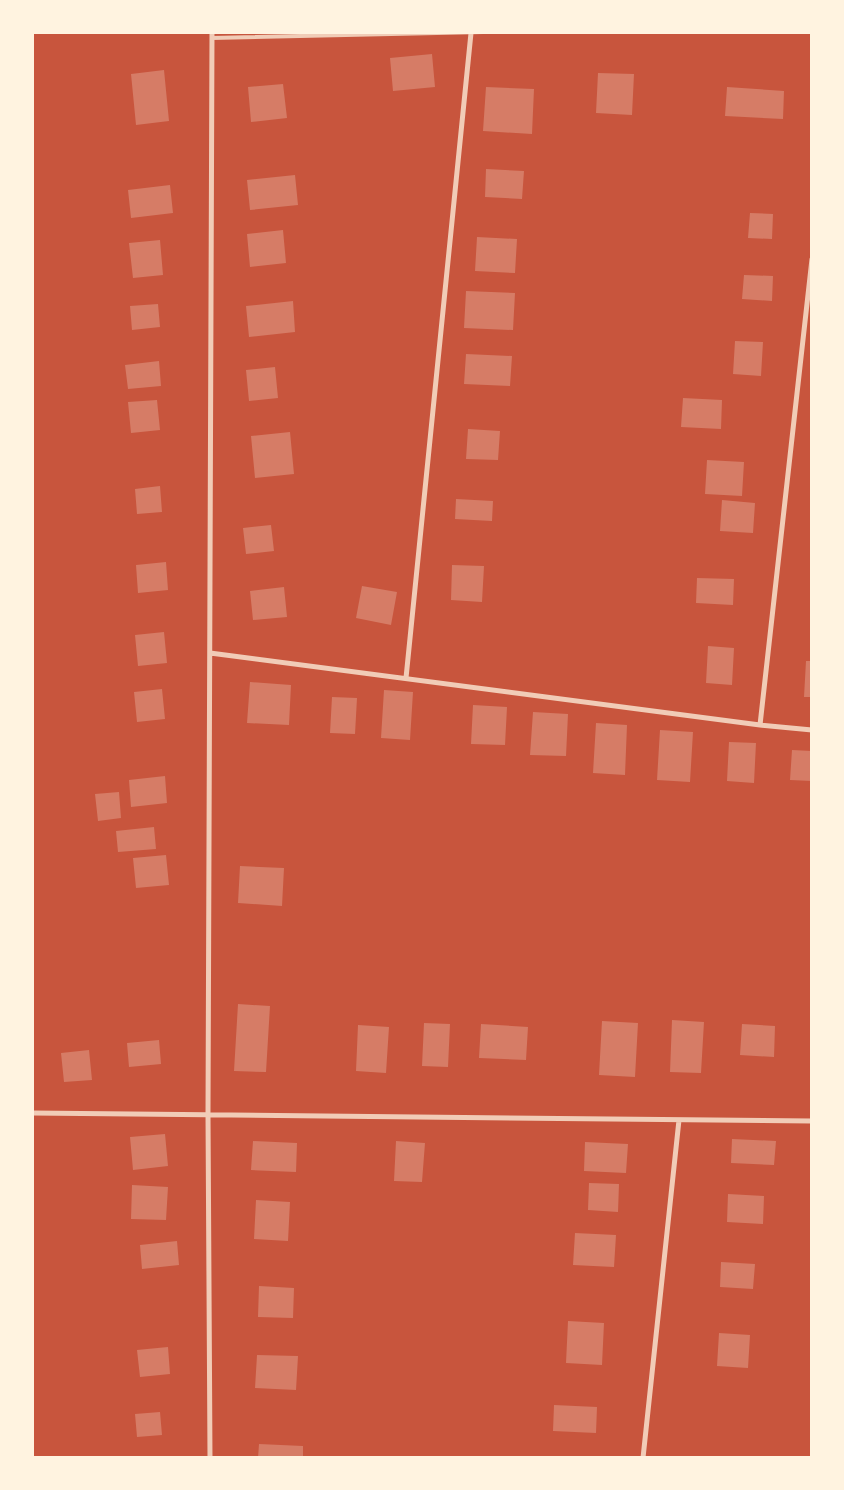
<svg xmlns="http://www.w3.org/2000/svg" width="844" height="1490" font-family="Mulish,sans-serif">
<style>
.building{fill:#d67c66}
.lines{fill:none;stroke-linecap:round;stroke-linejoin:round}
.service{stroke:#f1ccb7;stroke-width:4}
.minor{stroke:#f1ccb7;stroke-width:5}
</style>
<rect width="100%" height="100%" fill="#c8553d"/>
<path class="building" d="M432,54L435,87L393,91L390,58Z
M164,70L169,121L136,125L131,74Z
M598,73L634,74L632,115L596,113Z
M283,84L287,118L251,122L248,87Z
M486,87L534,89L532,134L483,131Z
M727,87L784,91L783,119L725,116Z
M486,169L524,171L522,199L485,197Z
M295,175L298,205L250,210L247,180Z
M170,185L173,213L131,218L128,190Z
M750,213L773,214L772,239L748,238Z
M283,230L286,263L250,267L247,234Z
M477,237L517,239L515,273L475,271Z
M160,240L163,275L133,278L129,243Z
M744,275L773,276L772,301L742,299Z
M466,291L515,293L513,330L464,328Z
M293,301L295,332L249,337L246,306Z
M158,304L160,327L132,330L130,306Z
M735,341L763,342L761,376L733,374Z
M466,354L512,356L510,386L464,384Z
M159,361L161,386L128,389L125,365Z
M275,367L278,398L249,401L246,370Z
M683,398L722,400L721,429L681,427Z
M157,400L160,430L131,433L128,402Z
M468,429L500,431L498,460L466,459Z
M290,432L294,474L255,478L251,436Z
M707,460L744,462L742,496L705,494Z
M160,486L162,512L137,514L135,489Z
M456,499L493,501L492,521L455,519Z
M722,500L755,503L753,533L720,531Z
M271,525L274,551L246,554L243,528Z
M166,562L168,590L138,593L136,565Z
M452,565L484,566L482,602L451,600Z
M697,578L734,579L733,605L696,603Z
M362,586L397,592L391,625L356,618Z
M284,587L287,617L253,620L250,591Z
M164,632L167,663L138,666L135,635Z
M708,646L734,648L732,685L706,683Z
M806,661H812V697H804Z
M250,682L291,685L289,725L247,723Z
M162,689L165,719L137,722L134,692Z
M384,690L413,692L410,740L381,738Z
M332,697L357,698L355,734L330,733Z
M473,705L507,707L505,745L471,744Z
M533,712L568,714L566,756L530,755Z
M596,723L627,725L625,775L593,773Z
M660,730L693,732L690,782L657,780Z
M729,742L756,743L754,783L727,781Z
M792,750L812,751V781L790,780Z
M165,776L167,803L131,807L129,780Z
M119,792L121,818L98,821L95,794Z
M154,827L156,849L118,852L116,831Z
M166,855L169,885L136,888L133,858Z
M240,866L284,868L282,906L238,903Z
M238,1004L270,1006L266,1072L234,1071Z
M672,1020L704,1022L701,1073L670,1072Z
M602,1021L638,1023L635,1077L599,1075Z
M424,1023L450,1024L448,1067L422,1066Z
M481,1024L528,1027L526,1060L479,1058Z
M742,1024L775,1026L774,1057L740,1055Z
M358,1025L389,1027L386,1073L356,1071Z
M159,1040L161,1064L129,1067L127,1043Z
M89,1050L92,1080L64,1082L61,1053Z
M165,1134L168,1166L133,1170L130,1137Z
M732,1139L776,1141L774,1165L731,1163Z
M253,1141L297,1143L296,1172L251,1170Z
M396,1141L425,1143L422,1182L394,1181Z
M585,1142L628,1144L626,1173L584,1171Z
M589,1183L619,1184L618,1212L588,1210Z
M132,1185L168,1187L166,1220L131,1219Z
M728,1194L764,1196L763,1224L727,1222Z
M256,1200L290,1202L288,1241L254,1239Z
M575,1233L616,1235L614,1267L573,1265Z
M177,1241L179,1265L142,1269L140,1245Z
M721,1262L755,1264L753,1289L720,1287Z
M259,1286L294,1288L293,1318L258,1317Z
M568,1321L604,1323L602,1365L566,1363Z
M719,1333L750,1335L748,1368L717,1366Z
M168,1347L170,1374L140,1377L137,1350Z
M257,1355L298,1356L296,1390L255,1388Z
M554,1405L597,1407L596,1433L553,1431Z
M160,1412L162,1435L137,1437L135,1414Z
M259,1444L303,1446V1458H258Z"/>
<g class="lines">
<path class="service" d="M212,38L483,32"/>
<path class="minor" d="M210,653L760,725L812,730
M406,678L471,33
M760,725L812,259
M32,1113L812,1121
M210,1458L208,1114L212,32
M643,1458L679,1120"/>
</g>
<rect width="844" height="1490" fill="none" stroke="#fff3e0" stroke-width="68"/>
</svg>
